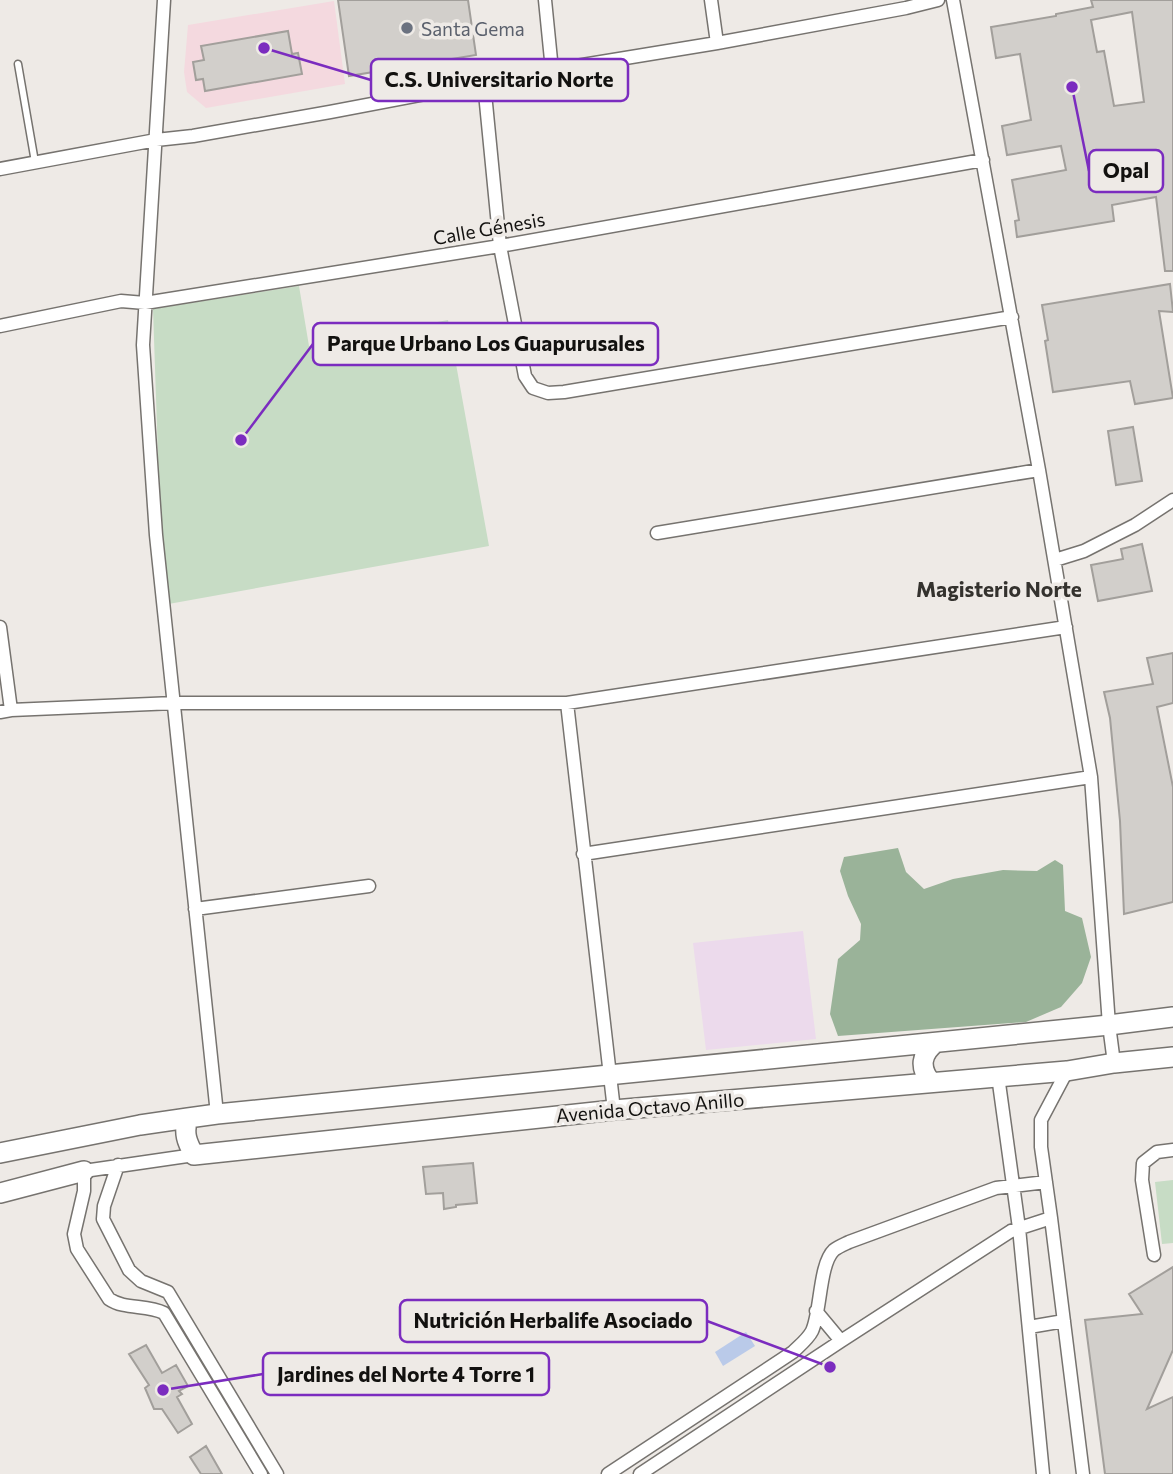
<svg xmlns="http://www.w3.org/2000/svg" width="1173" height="1474" font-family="Commissioner,sans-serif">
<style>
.commercial{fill:#ecdaec}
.medical{fill:#f4d9df}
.green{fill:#c7dcc5}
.forest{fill:#9ab399}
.water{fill:#bacae9}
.building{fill:#d2cfcb;stroke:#a29f9b;stroke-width:2;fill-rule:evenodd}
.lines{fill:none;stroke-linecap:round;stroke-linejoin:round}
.lane-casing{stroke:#76736f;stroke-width:9}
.street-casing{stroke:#76736f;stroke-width:15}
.secondary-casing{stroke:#76736f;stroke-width:22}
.lane{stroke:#fff;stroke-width:6}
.street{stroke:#fff;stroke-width:12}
.secondary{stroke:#fff;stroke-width:19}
.worship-dot{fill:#6b7280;stroke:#eeeae6;stroke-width:2.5}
.labels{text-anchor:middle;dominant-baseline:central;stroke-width:7;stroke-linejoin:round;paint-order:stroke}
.worship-label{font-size:19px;fill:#5b616d;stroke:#eeeae6;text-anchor:start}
.street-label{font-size:19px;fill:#12110f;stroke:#eeeae6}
.neighbourhood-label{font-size:21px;font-weight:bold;fill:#34322e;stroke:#eeeae6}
.leader{fill:none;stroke:#7b2cbf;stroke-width:2.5}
.callout-dot{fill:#7b2cbf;stroke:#eeeae6;stroke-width:2.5}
.callout{fill:#eeeae6;stroke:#7b2cbf;stroke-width:2.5}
.callout-label{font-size:21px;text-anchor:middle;font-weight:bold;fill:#12110f}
</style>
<rect width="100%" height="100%" fill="#eeeae6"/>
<path class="commercial" d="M803,931L816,1039L706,1050L693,943Z"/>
<path class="medical" d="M334,1L345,84L206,108L187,92L184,72L188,25Z"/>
<path class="green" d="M299,286L309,346L448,320L489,546L163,605L153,309Z
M1173,1180V1243L1162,1244L1155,1182Z"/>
<path class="forest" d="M898,848L906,872L924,889L953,879L1003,870L1037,871L1055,860L1063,865L1065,911L1082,918L1091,957L1082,983L1061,1007L1026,1022L838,1036L830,1014L838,959L860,940L861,924L848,896L840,871L844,857Z"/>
<path class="water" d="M746,1332L755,1346L723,1366L715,1352Z"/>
<path class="building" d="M338,0H468L476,55L349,76Z
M1091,0H1173V271H1165L1156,197L1112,205L1114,221L1017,237L1015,221L1019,220L1012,180L1066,170L1061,146L1007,155L1002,126L1031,120L1020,54L996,58L991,27L1056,16V14L1093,7ZM1132,12L1144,102L1114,106L1104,51L1097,52L1091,20Z
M288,31L292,54L298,53L302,74L205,91L203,79L196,80L193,62L204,60L201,46Z
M1170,284L1173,312L1159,311L1173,398L1135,404L1130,381L1053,392L1045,341L1048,340L1042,305Z
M1133,427L1142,481L1116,485L1108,431Z
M1142,544L1152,591L1098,601L1091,565L1123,559L1121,549Z
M1173,653V703L1157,707L1173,787V902L1124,914L1120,821L1110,718L1104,692L1153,684L1147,658Z
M473,1163L477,1203L456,1205V1207L444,1209L443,1193L426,1194L423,1167Z
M1173,1267V1350L1147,1409L1173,1397V1474H1105L1085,1320L1142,1314L1129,1294Z
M146,1345L162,1373L176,1365L188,1386L179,1391L182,1394L177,1397L192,1424L178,1433L162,1409H154L145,1388L149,1385L129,1354Z
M206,1446L222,1474H201L190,1457Z"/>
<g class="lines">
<g class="lane-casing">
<path id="lane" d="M18,64L35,162"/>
</g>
<g class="street-casing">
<path id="street" d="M164,0L143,345L156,535L217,1114
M545,0L552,70
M711,0L717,43
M953,0L1039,470L1091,777L1109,1025L1114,1063
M484,83L500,246L525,376L533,388L548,393L564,392L1012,317
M0,169L156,140L193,136L330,112L552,70L717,43L906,8L938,0
M0,326L121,301L145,303L500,246L983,160
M657,533L1039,470
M1055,560L1084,551L1135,525L1173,500
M0,627L11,710
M567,703L614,1110
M0,712L11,710L174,703H567L1066,627
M583,854L1091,777
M195,909L369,886
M1067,1071L1041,1120V1147L1051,1218L1083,1474
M998,1076L1019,1228L1043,1474
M194,1155L84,1171V1191L74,1234L77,1249L109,1299C125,1310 147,1304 164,1313L261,1474
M118,1165L104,1206L103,1219L129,1270L141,1281L168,1292L277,1474
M1154,1255L1142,1180L1143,1163L1157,1152L1173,1150
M816,1311L841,1341
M1029,1327L1064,1321
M608,1474L793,1352C799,1346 808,1339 812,1331C821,1312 819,1264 834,1250C838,1247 845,1244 849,1242L996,1188L1046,1182
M640,1474L841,1341L1011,1231L1051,1218"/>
</g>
<g class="secondary-casing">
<path id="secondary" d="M1173,1017L1109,1025L217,1114L188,1118C183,1133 187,1142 194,1155L614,1110L1067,1071L1114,1063L1173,1057
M931,1082C919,1068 921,1054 935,1043
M0,1153L140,1125L188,1118
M0,1193L84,1171"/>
</g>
<use href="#lane" class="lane"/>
<use href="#street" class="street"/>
<use href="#secondary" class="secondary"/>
</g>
<circle class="worship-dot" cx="407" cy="28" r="7"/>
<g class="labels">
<g class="worship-label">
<text x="421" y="28">Santa Gema</text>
</g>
<g class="street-label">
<text transform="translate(489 228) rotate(-10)">Calle Génesis</text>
<text transform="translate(650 1107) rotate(-5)">Avenida Octavo Anillo</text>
</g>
<g class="neighbourhood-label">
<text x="999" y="588">Magisterio Norte</text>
</g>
</g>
<path class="leader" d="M264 48L371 80M1072 87L1089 171M241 440L313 344M830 1367L707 1321M163 1390L263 1374"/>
<g class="callout-dot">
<circle cx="264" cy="48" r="7"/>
<circle cx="1072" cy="87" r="7"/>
<circle cx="241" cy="440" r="7"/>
<circle cx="830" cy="1367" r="7"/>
<circle cx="163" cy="1390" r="7"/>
</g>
<g class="callout">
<rect x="371" y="59" width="257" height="42" rx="7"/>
<rect x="1089" y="150" width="74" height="42" rx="7"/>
<rect x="313" y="323" width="345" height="42" rx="7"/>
<rect x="400" y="1300" width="307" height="42" rx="7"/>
<rect x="263" y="1353" width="286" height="42" rx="7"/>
</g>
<g class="callout-label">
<text x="499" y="87">C.S. Universitario Norte</text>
<text x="1126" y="178">Opal</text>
<text x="486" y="351">Parque Urbano Los Guapurusales</text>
<text x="553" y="1328">Nutrición Herbalife Asociado</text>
<text x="406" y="1382">Jardines del Norte 4 Torre 1</text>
</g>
</svg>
